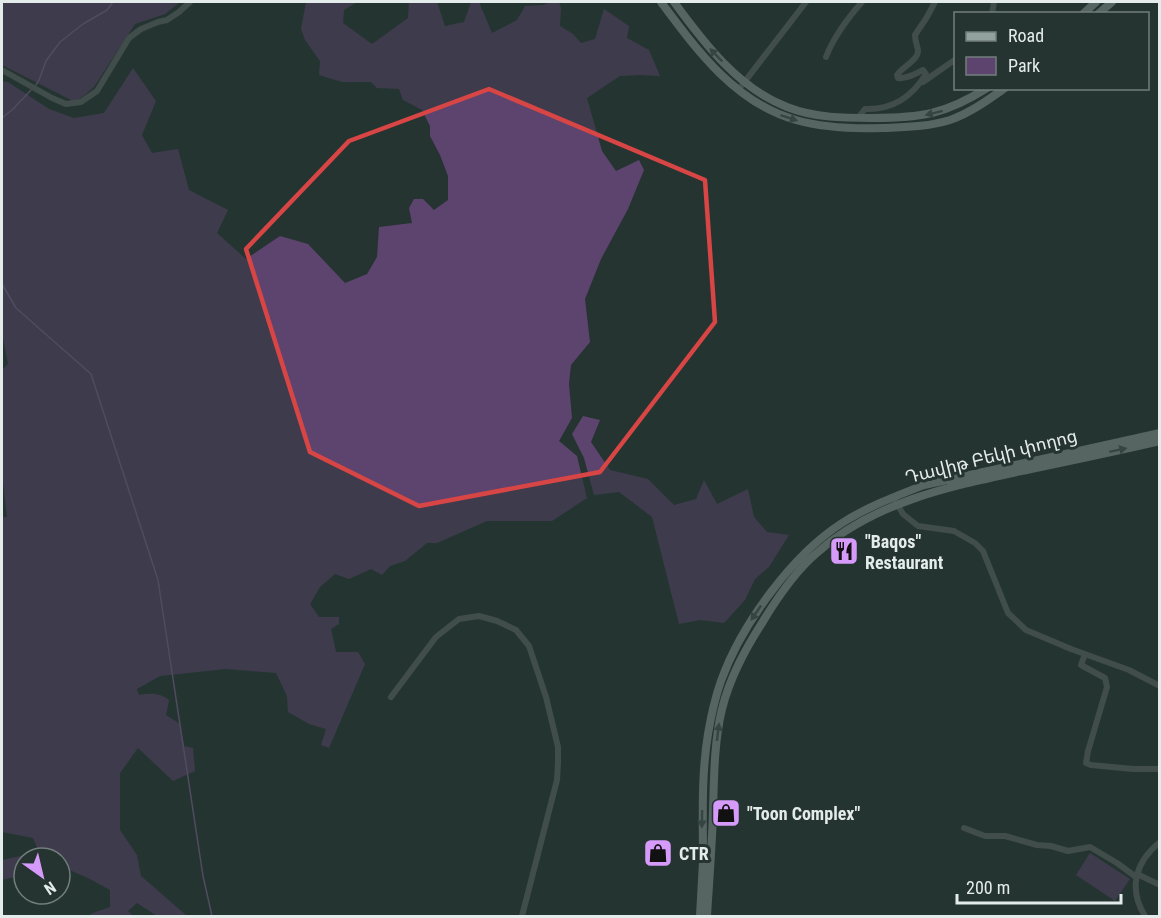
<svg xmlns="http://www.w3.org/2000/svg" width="1161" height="918" font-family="'Roboto Condensed','Noto Sans Armenian',sans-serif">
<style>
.green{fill:#5d446e}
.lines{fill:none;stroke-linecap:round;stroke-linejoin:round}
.stream{stroke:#856798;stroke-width:1.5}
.minor{stroke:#626a68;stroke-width:6}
.major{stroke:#92a19e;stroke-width:8}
.oneway{fill:#4b5a57}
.marked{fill:none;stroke:#d84545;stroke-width:4.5;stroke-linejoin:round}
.labels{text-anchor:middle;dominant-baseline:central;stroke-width:6;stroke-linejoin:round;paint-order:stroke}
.street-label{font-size:18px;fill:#e3ecea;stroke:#253431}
.poi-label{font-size:18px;font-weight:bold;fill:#e3ecea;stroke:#253431;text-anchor:start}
</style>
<rect width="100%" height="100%" fill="#253431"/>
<path class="green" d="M2,2H180L165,14L135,24L94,87L85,95L75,102L2,65Z
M306,2H357L344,10L343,23L372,44L408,18L409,2H437L445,26L464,22L471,2H479L492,33L517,20L525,6L543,5L551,2H559L561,8L560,26L573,34L581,43L595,39L604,9L629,26L627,38L649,50L660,76L640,75L620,76L587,98L602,151L616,171L639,160L644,170L628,209L601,259L585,299L590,342L571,365L569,384L572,418L559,441L577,456L587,498L552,521H487L437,543H427L405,561L390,566L382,575L371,569L349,579L335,574L320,587L310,604L319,617H339V624L331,629L336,652H358L365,664L329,748L321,745L326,729L309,724L288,712L287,696L276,673L226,669L160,676L137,689L139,695C150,693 160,693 169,700L166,715L180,724L184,746L193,748L195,771L173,781L138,748L120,773V830L137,855L141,876L187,916H157L137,903L128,911L133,916H88L93,913L110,907V890L88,878L60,866V858H24V875L2,880V860L39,852L33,838L2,832V517H7L2,473V370L8,364L2,333V81L8,82L49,109L74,118L104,113L133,68L156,101L142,135L152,153L178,149L189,190L228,210L217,233L246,259L280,236L308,244L345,283L367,274L377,257L379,227L412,223L409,208L414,199H423L434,210L448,200V176L440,155L430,136V126L422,110L403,100L399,89L377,88L371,82H342L319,75L320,61L305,40L301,29Z
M583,416L600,420L591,442L610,470L648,479L674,505L696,499L704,480L717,504L748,489L754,517L767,532L789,535L769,567L755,579L745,600L724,623L700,620L679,624L652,517L619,492L594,495L584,458L572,434Z
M1090,853L1130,879L1115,901L1076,875Z"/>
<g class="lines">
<path class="stream" d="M36,85L39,80L46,61L60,42L83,24L107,10L113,2
M2,118L13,109L31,90
M2,284L16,308L91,374L158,580L203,876L212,916"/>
<path class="minor" d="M992,14L994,2
M826,57C834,36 847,19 862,2
M2,70L52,98L66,104L81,102L97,91L129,38L141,29L158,22L167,20L179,12L190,2
M923,82L956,59
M739,89L806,2
M858,118L865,109C893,110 912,97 926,74L923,70C915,74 907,79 898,78L897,75C902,67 919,60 918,50C917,45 915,41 915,35L927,17L935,2
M896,502L903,514L918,526L954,531L975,543L983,551L1008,613L1026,630L1071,649L1129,670L1160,686
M1085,654L1081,665L1105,678L1107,687L1088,751L1086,763L1091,765L1133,769H1160
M391,697L436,637L459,619L479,616L497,621L516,630L529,646L546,697L558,747V763L557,780L522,916
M964,828L985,836H1005L1037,845L1051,846L1068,851L1090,847L1117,863L1136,877
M1137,874L1160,885
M1145,916C1128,889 1135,862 1160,842"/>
<path class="major" d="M661,2C696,49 735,103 796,120C824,128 853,129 882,128C904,127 928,127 950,120C970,113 988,100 1005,88
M674,2C704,43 738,88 787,107C815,118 844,118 873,118C921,118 946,114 987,88
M1083,14L1096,2
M1098,14L1112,2
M700,916C701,898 702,880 703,862C703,819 701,776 708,734C711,716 715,698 721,681C741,625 792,555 842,523C867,507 896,496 924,485L1160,433
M707,916C709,882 712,847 713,812C714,778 714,742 722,709C730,677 745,650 762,623C777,598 795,571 818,552C876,500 957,485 1031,469C1074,460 1117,451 1160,441"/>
</g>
<defs><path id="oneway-solid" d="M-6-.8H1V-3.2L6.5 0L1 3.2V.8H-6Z" transform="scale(1.5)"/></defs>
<g class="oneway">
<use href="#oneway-solid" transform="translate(716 55) rotate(-134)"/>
<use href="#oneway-solid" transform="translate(934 113) rotate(166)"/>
<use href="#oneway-solid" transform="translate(789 118) rotate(18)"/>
<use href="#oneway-solid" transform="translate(1118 450) rotate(-12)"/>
<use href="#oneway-solid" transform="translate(756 613) rotate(124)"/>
<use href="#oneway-solid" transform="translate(718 732) rotate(-83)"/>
<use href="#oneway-solid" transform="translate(702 819) rotate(91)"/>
</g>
<path d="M0 0H1161V918H0ZM489,89L705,180L715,322L600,472L419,506L310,452L246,249L349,141Z" fill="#253431" fill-opacity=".55" fill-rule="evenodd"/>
<path class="marked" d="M489,89L705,180L715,322L600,472L419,506L310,452L246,249L349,141Z"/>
<defs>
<g id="restaurant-square" transform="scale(1.5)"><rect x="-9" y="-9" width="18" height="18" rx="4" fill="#d69bfa" stroke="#253431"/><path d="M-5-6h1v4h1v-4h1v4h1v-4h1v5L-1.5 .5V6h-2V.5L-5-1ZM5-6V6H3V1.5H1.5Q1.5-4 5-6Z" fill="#111"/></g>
<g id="shop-square" transform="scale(1.5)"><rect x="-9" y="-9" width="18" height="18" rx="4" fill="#d69bfa" stroke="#253431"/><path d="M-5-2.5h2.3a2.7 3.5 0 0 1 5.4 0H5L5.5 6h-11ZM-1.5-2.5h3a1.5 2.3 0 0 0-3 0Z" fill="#111"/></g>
</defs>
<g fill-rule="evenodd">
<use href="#restaurant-square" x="844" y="551"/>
<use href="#shop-square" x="726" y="813"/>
<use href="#shop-square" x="658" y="853"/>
</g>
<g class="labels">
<g class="street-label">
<text transform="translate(991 456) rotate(-14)">Դավիթ Բեկի փողոց</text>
</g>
<g class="poi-label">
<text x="865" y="541">"Baqos"<tspan x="865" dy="21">Restaurant</tspan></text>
<text x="747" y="813">"Toon Complex"</text>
<text x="679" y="853">CTR</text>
</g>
</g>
<rect width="1161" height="918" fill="none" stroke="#e3ecea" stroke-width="6"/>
<rect x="954" y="12" width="195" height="78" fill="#253431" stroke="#717e7b" stroke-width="1.5"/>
<rect x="966" y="32" width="30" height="9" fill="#92a19e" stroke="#717e7b" stroke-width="1.5"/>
<text x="1008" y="42" font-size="18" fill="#e3ecea">Road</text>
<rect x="966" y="57" width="30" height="18" fill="#5d446e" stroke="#717e7b" stroke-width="1.5"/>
<text x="1008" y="72" font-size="18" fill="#e3ecea">Park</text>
<g transform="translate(42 876) rotate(146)"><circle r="28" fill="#253431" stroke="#717e7b" stroke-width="1.5"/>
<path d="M0-4.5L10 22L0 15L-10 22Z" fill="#d69bfa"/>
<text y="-9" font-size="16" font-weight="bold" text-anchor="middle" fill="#e3ecea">N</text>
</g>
<path d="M957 894v9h164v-9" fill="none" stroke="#e3ecea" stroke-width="3"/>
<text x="966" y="894" font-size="18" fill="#e3ecea" stroke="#253431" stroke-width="4.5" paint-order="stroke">200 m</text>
</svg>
